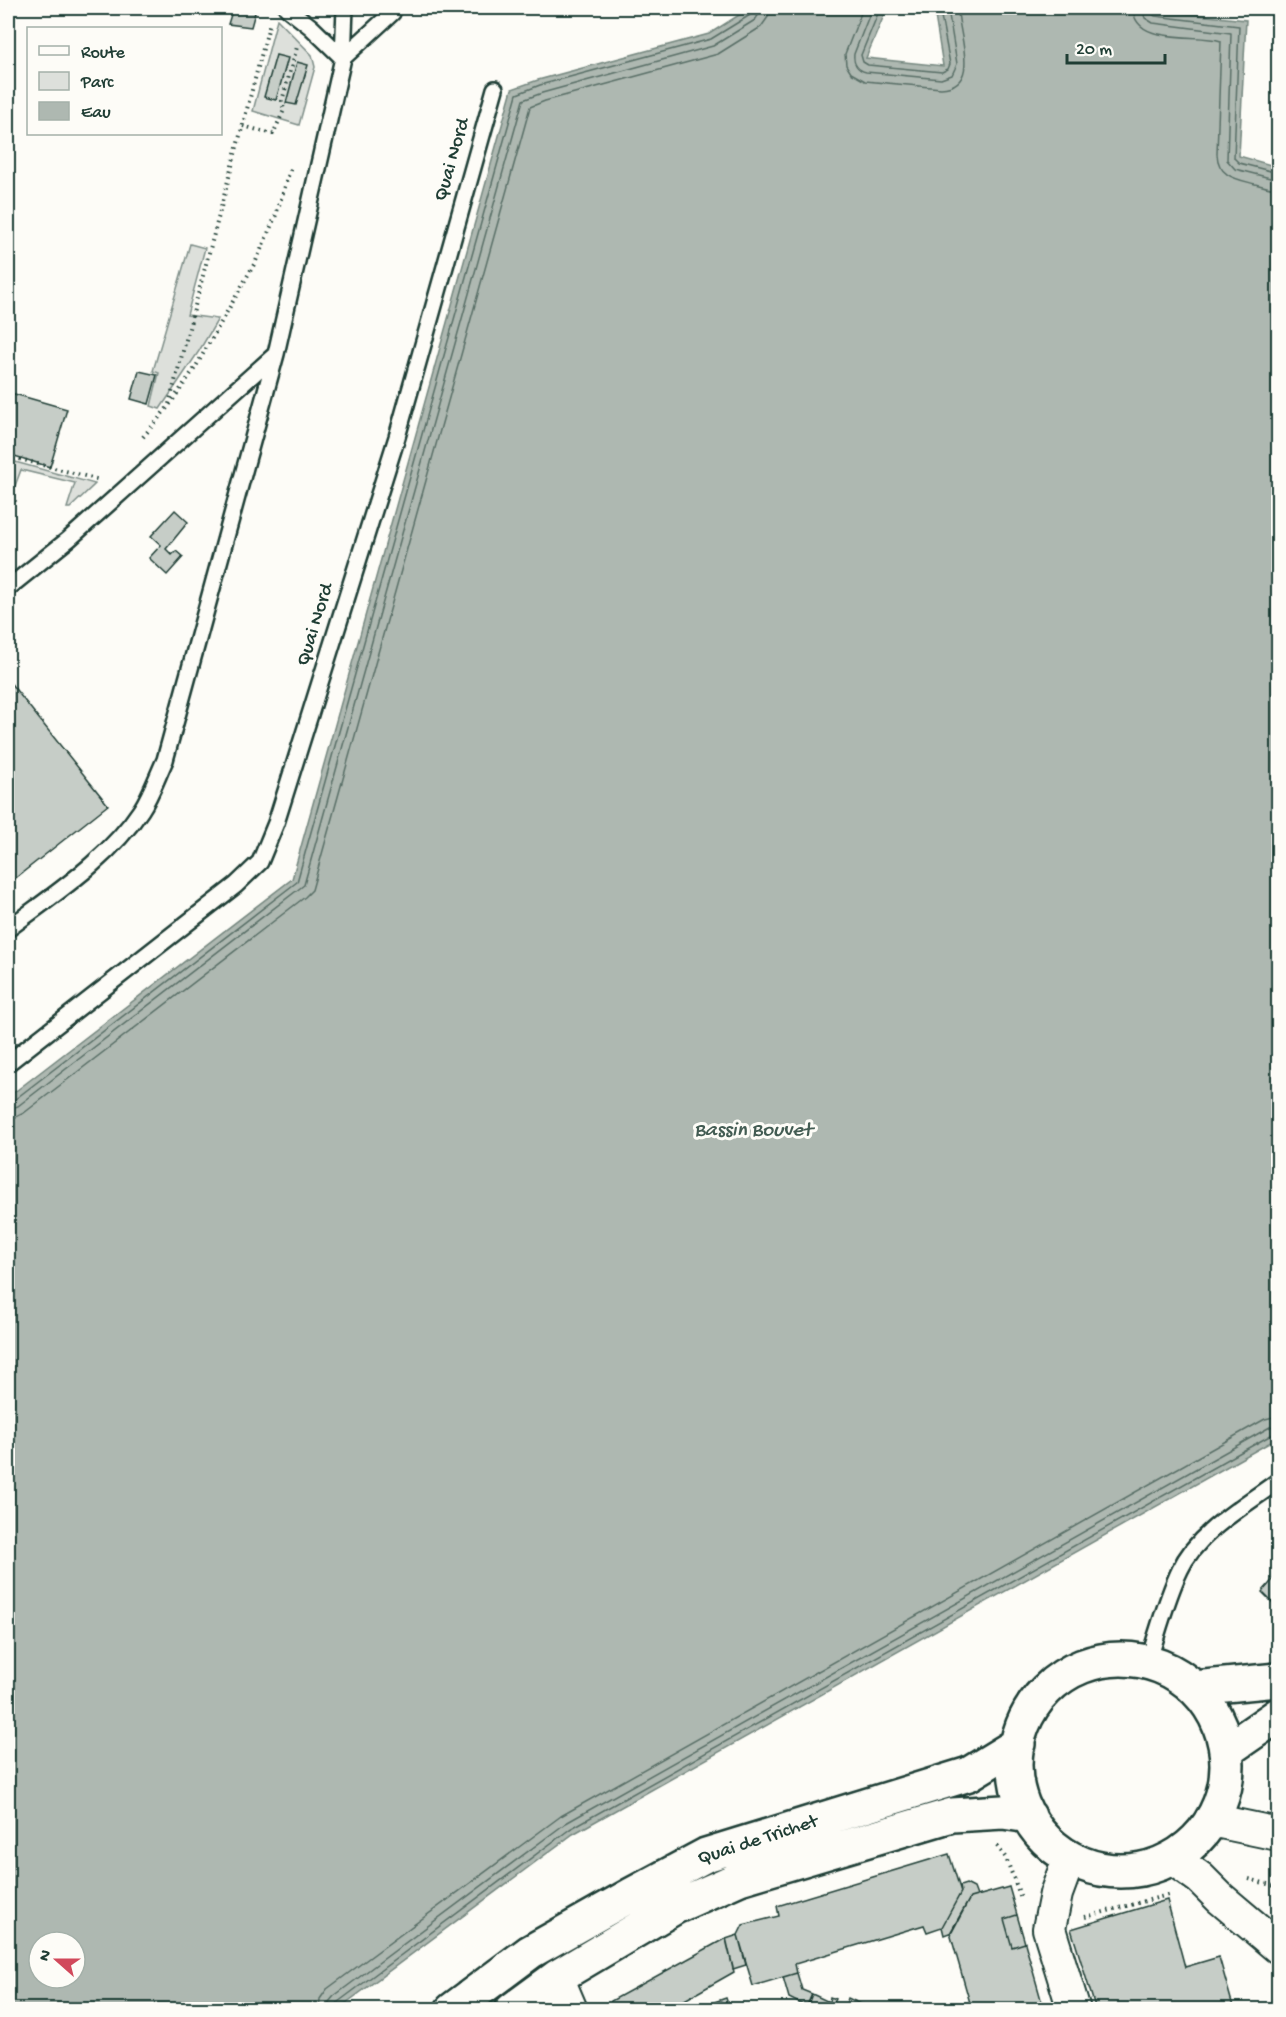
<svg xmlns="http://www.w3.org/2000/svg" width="1286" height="2017" font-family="'Gochi Hand',sans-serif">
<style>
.green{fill:#dde0db;stroke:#7e8e88;stroke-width:1.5}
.water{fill:#aeb8b1;stroke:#75877f;stroke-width:1.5;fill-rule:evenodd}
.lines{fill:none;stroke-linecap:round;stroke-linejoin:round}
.shore{stroke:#586e66;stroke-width:1.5}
.building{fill:#c6cdc7;stroke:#1f3d34;stroke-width:1.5}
.lane-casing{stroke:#1f3d34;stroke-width:20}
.street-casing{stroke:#1f3d34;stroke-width:36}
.secondary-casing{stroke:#1f3d34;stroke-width:38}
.path{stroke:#1f3d34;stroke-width:4;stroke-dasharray:1.5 4.5;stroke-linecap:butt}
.lane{stroke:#fdfcf7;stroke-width:15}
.street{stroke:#fdfcf7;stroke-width:32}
.secondary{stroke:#fdfcf7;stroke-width:33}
.labels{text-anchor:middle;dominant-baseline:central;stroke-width:6;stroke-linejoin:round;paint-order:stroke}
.street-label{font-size:20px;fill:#1f3d34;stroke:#fdfcf7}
.water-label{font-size:21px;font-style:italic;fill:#435c53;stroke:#fdfcf7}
</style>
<rect width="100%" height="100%" fill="#fdfcf7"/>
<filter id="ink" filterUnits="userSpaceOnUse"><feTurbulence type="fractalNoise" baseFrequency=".0167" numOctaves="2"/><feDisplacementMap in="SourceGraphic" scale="12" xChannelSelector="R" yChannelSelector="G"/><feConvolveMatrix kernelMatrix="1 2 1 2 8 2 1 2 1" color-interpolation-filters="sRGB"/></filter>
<g filter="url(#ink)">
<path class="green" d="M277,19L312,55L315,67L299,125L253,111Z
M190,244L205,248L187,315L218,319L199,351L160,409L151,406L159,373L153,371Z
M8,460L95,484L70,508H67L75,483L21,470L10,499L8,498Z"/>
<path class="water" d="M750,8H893L892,14L885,13L866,58L943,66L935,16L936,8H1130L1246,20L1239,156L1278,167V1438L573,1834L338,2009H8V1097L292,879L512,89L538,80L709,34ZM39,1942H75V1978H39Z"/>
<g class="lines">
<path class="shore" d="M863,8L845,54L846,65L851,73L865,81L941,88C983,86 957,33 958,8
M872,8L854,54C853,63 857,70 866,72L941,79L952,75L957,64L949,15V8
M883,8L879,11L861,55L863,62L868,65L942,72L948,69L950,64L941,16L942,8
M1133,8C1134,46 1196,33 1221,41L1217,154C1218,177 1237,179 1255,184C1263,186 1270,189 1278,189
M1142,8L1145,18L1153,23L1231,33L1227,160L1235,169L1278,180
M1149,8L1151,13L1155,16L1239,26L1234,158L1239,163L1278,173
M8,1101L14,1100L297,882L517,94L540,85L711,39L750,15L753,8
M8,1109L18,1106L304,885L523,100L542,93L713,46L755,20L759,14L760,8
M8,1118L16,1117L24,1113L305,897L312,890L530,107L545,101L718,54L761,27L768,17L769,8
M319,2010L320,1999L327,1989L561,1816L1265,1419L1278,1416
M328,2010L329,2002L334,1996L566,1823L1270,1427L1278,1425
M335,2010L338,2002L570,1829L1273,1434L1278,1433"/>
</g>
<path class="building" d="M233,8L256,9L251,27L228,24Z
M276,55L288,58L276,100L264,97Z
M297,62L308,65L296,105L286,103Z
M139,371L157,375L149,404L131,399Z
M11,393L67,409L50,467L8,454V405Z
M175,510L188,522L166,549L172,555L176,551L183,557L167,575L149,558L161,545L151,536Z
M8,680L108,805L8,884Z
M1278,1574V1608L1262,1592Z
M949,1854L961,1892L942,1927L927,1932L924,1925L795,1964L797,1973L753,1986L738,1935L743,1925L779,1916L777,1906Z
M966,1884L974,1888L977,1896L970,1898L952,1932L944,1935L942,1927L961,1892L960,1886Z
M1009,1887L1017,1915L1004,1919L1012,1947L1025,1943L1044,2010H972L950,1933L970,1898Z
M1167,1900L1185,1967L1219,1957L1234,2010H1096L1071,1929Z
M1017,1915L1025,1943L1012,1947L1004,1919Z
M738,1935L746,1965L733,1969L726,1939Z
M726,1938L734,1972L667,2010H608L611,2001Z
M797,1973L802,1990L812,1994L807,2007L789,1998L783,1977Z
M812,1994L829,2002L830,1997L835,1999L833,2003L844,2009L848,1998L863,2005L861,2010H805Z
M726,1998L730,2010H698L697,2008Z"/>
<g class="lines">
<g class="lane-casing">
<path id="lane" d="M345,8L343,58L392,13L393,8
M8,588L69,539L276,354
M8,929C54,894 108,860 141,810C151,795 157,777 165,760L276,354L343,58L311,27L287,8
M8,1063L236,885L260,862L276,823L397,437L495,89
M1148,1662C1158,1632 1166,1599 1180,1570C1197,1532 1246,1505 1278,1481"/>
</g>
<g class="street-casing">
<path id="street" d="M1211,1820L1278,1834
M1172,1858L1200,1878L1220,1898L1278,1947
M1072,1859L1063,1875L1056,1894L1049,1929L1074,2010
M557,1977L571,2010"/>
</g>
<g class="secondary-casing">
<path id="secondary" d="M1015 1765a106 106 0 1 1 212 0a106 106 0 1 1-212 0Z
M1194,1688L1278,1680
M1226,1751L1278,1715
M452,2010L530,1952L631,1895L706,1855L969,1774L1018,1744
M512,2010L557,1977L675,1907L740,1878L952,1815L1003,1812L1029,1816"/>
</g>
<path class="path" d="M243,126L273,134L284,110L282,101L297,47
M169,404L270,22
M143,437L168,407L195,368L256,261L276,215L291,167
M8,456L100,480
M8,484L17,506
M997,1846L1006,1858L1021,1898
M1249,1879L1278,1887
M1085,1917L1168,1895"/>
<use href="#lane" class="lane"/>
<use href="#street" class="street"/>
<use href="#secondary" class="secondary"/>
</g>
</g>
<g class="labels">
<g class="street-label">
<text transform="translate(453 160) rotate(-74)">Quai Nord</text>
<text transform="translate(316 625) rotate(-73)">Quai Nord</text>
<text transform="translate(758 1841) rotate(-18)">Quai de Trichet</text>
</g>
<g class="water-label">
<text x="753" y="1131">Bassin Bouvet</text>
</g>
</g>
<rect width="1286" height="2017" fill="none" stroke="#fdfcf7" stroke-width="30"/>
<rect x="15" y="15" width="1256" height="1987" fill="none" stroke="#1f3d34" stroke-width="2" filter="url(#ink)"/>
<rect x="27" y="27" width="195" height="108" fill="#fdfcf7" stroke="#a4b0a9" stroke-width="1.5"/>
<rect x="39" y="46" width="30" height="9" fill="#fdfcf7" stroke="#a4b0a9" stroke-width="1.5"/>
<text x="81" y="57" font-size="18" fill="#1f3d34">Route</text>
<rect x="39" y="72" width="30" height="18" fill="#dde0db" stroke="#a4b0a9" stroke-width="1.5"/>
<text x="81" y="87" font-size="18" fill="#1f3d34">Parc</text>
<rect x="39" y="102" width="30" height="18" fill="#aeb8b1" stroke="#a4b0a9" stroke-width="1.5"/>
<text x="81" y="117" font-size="18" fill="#1f3d34">Eau</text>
<g transform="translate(57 1960) rotate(291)"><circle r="28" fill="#fdfcf7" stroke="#a4b0a9" stroke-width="1.5"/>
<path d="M0-4.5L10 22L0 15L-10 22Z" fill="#d1495b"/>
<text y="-9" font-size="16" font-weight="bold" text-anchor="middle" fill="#1f3d34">N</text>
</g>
<path d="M1067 54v9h98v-9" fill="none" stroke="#1f3d34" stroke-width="3"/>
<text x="1076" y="54" font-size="18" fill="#1f3d34" stroke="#fdfcf7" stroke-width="4.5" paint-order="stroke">20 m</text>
</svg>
